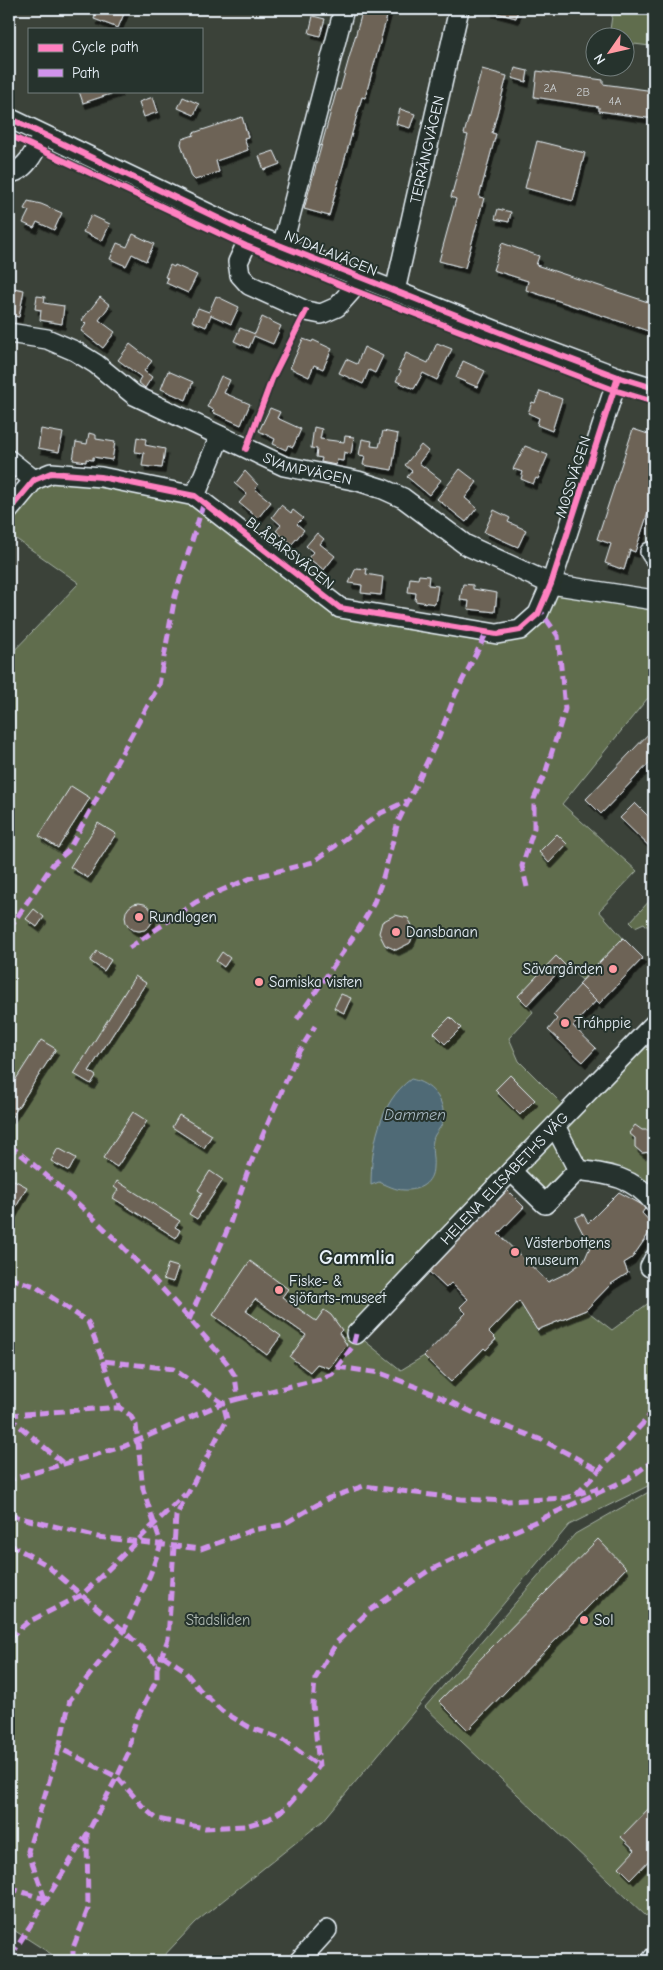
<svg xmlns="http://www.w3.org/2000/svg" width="663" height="1970" font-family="'Comic Neue',sans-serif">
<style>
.green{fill:#606d4e;stroke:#a4afa3}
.water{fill:#506b76;stroke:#8da1aa}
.building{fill:#6d6456;stroke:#e8f1f8;filter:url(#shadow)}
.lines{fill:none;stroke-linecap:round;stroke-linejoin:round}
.minor-casing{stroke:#e8f1f8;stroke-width:22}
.minor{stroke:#26332d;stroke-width:19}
.quiet{stroke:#d193ec;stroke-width:5;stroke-dasharray:10 5;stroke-linecap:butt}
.cycleway-casing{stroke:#26332d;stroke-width:9}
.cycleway{stroke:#ff80c0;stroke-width:6}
.poi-dot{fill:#ff9aa2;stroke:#26332d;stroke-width:2}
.labels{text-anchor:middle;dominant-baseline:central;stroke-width:4;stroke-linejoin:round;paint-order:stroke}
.number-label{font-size:12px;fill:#c9ced0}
.street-label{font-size:15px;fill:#e8f1f8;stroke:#26332d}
.poi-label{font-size:15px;fill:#e8f1f8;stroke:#26332d;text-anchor:start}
.park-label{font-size:15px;fill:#b2bcb4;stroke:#26332d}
.water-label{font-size:16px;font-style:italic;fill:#abbbc4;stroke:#26332d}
.district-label{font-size:20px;font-weight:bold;fill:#e8f1f8;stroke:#26332d}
</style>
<defs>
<filter id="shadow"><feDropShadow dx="3" dy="5.5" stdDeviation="0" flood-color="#0009"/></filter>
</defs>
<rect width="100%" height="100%" fill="#3b4239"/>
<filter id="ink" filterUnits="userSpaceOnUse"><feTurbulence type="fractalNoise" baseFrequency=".02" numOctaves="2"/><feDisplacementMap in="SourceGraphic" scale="10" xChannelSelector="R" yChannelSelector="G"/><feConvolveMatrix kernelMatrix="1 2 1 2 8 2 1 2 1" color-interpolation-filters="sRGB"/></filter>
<g filter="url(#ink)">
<path class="green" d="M613,9H654L650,46L626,43V38L609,37Z
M51,473L195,496L340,608L520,630L551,584L654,600V696L647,699L562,804L637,871L599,911L623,938L582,980L565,965L528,1005L533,1012L509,1038L519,1061L569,1111L654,1024V1203L578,1170L545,1204L511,1171L356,1334L401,1370L424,1356L451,1382L484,1348L486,1350L496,1340L489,1332L519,1301L537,1330L586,1310L612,1330L654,1299V1483L569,1525L323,1821L196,1922L159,1961H62L9,1927V656L79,583L9,534V510Z
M653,897L654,899V934L644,923L635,927L630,922Z
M654,1489V1907L646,1916L425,1707L575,1534Z"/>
<path class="water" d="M411,1079C430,1083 446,1099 443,1120C442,1128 434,1133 433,1140C431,1150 434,1158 433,1167C433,1183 419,1191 404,1190C395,1190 387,1185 379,1182L371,1185C371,1148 379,1102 411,1079Z"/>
<path class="building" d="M98,9H126L118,28L94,19Z
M363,9H389L365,98L362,97L329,216L304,209L337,89L340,90Z
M490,9H518L516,18L489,11Z
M313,16L325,19L320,36L309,33Z
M515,68L528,71L526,82L512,78Z
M482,69L507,76L492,133L496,134L479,197L484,198L465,268L439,261L456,199L451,197L468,135L464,134Z
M537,71L603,80V84L654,91V119L599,111V107L534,97Z
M79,91H120L83,103Z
M153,97L158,112L144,117L139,102Z
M183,97L199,104L194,115L178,108Z
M400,109L415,114L410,128L396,124Z
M242,117L248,137L244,138L248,150L216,161L219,172L195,180L192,177L181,144L182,139L194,135L193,133Z
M537,141L585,153L573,201L525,188Z
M274,151L280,164L264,170L259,156Z
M28,201L41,204L62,213L54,230L37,222L34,228L23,223L29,211L24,209Z
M498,209L511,212L509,222L495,219Z
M91,215L110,224L102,241L83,232Z
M133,234L154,244L146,261L132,254L126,266L110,259L117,243L127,247Z
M502,243L539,256L536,265L654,304V333L526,290L528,281L493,270Z
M170,265L174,267L175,265L197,275L188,293L166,283L168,278L165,277Z
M9,287L24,290L19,317L9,315Z
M37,296L45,297L44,303L64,306L62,324L40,320L41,310L35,309Z
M216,296L239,307L231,324L211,315L206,327L192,321L198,308L209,312Z
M100,297L110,305L99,320L115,332L103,348L81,331L86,324L82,320Z
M262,317L281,326L273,344L254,336L249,348L234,341L240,328L255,334Z
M303,339L312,342L313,340L332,349L323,369L314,365L309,377L290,368Z
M437,343L452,349L437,380L423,373L414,389L396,381L401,371L398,370L406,353L428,363Z
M130,344L152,361L144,371L152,377L145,388L138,382L141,377L118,360Z
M364,347L383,356L375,373L369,370L363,384L339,373L346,359L357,364Z
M463,361L485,371L477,387L456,378Z
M168,371L193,382L186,400L161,389Z
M221,376L230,380L224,393L250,404L241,425L212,412L214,410L207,407Z
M540,391L562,399L552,431L537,425L539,418L528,413L532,402L535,403Z
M270,408L280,412L277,418L301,429L293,447L288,445L286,450L273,444L275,439L259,431Z
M314,427L322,429L320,439L344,442L345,436L354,437L351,454L344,452L343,461L337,460L336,465L321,462L322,458L316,457L317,449L311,448Z
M41,429L63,433L59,452L38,448Z
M633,429L654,436V495L635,552L630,550L624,570L605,563L611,544L597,539Z
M383,431L398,434L392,470L363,465L365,456L359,455L362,439L372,441L371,446L379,447Z
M89,433L96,435V439L115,442L112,460L93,457V460L86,459V462L73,460L76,442L87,444Z
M137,437L146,439L145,445L165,449L162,468L142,466L144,453L135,452Z
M421,445L428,451L419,463L441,480L429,495L407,477L412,471L405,465Z
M525,446L548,455L538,479L536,478L533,484L521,479L523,472L513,469Z
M460,469L477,482L465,498L477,508L466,522L437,499Z
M245,471L258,485L255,489L271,502L258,518L239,503L247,494L235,484Z
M281,505L291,513L293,510L303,518L297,524L304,530L292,544L276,531L281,525L272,517Z
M494,510L510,518L508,522L526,530L518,547L484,532Z
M317,533L324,539L320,544L335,556L324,570L308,558L313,552L306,546Z
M356,568L367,569L366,574L383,577L381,595L361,593L362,585L349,583Z
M419,575L429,576L428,585L438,586L435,604L415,601L416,593L408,592L410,578L418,579Z
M463,584L473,585V589L497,593L495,612L468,609L469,601L460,600Z
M654,728V758L601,814L586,799Z
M71,786L90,798L58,848L39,836Z
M635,803L654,822V851L620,818Z
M98,823L116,834L88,878L70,867Z
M557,834L567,844L549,863L539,852Z
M125 917a14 14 0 1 1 28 0a14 14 0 1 1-28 0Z
M34,909L44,917L37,927L26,919Z
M395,915L408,918L415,931L410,943L396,950L385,945L379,933L382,922Z
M623,938L643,958L599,1004L579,984Z
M97,951L111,960L104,971L90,961Z
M222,952L230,958L224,967L216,961Z
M556,956L565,965L527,1005L518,996Z
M135,976L146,983L89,1071L96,1076L91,1084L74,1074Z
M580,985L596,1001L573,1026L596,1048L583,1062L548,1030L557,1019L553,1015Z
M341,994L351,998L344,1013L334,1008Z
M450,1017L461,1028L445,1044L434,1033Z
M41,1040L56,1049L11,1118L9,1117V1090Z
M510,1075L535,1100L520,1115L495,1090Z
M133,1112L147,1121L117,1167L103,1158Z
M179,1115L212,1135L204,1148L172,1127Z
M635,1125L642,1130H651L654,1133V1149L650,1152L642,1153L635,1147V1138L629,1133Z
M58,1148L76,1158L69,1171L51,1161Z
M210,1171L223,1180L197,1219L189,1214L202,1193L198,1190Z
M14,1180L27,1187L9,1220V1188Z
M117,1181L180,1221L175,1227L180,1230L176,1238L113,1198L118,1190L114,1187Z
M502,1185L524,1207L498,1234L548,1282L569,1272L584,1261L590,1247L575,1218L583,1214L588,1223L619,1192L646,1207L642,1213L654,1226L632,1258L624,1263L628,1273L611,1284L586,1310L537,1330L519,1301L489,1332L496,1339L486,1350L484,1348L451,1382L424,1356L466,1313L460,1307L468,1299L451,1283L446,1288L424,1267Z
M250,1261L288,1289L282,1297L316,1321L324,1310L331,1315L342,1330L339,1333L347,1345L329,1368L317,1364L310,1372L290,1357L306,1335L255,1299L246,1311L281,1336L267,1355L213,1315Z
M168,1264L178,1267L173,1282L163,1279Z
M598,1539L626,1568L468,1730L439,1701Z
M654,1803V1855L631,1879L619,1867L635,1850L621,1837Z"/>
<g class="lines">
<g class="minor-casing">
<g id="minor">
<path d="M9,118L251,234L522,341L618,377L654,388"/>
<path d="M9,173C26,172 36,149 43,135"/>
<path d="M251,234L238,262L240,275L249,285L306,311L321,314L337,307L362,279"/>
<path d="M282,247L344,9"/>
<path id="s1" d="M395,291L459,9"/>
<path id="s2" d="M9,333L47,339L75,351L96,364L134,395L284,466L358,481L383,489L403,498L466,545L551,584L654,600"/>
<path d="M9,460L34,480"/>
<path d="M195,496L220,436"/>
<path d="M9,510L34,480L51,473L101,477L195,496L340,608L497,634L520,630L538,614L551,584L618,377"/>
<path d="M650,552L654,558"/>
<path d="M578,1170C608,1174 634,1177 654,1203"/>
<path d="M511,1171L545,1204L578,1170L555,1126"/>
<path d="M650,1267L654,1259"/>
<path id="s3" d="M356,1334L511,1171L654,1024"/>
<path d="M299,1961L327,1930"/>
<path d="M651,1961L654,1957"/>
</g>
</g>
<use href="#minor" class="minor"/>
<path class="quiet" d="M527,887L522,866L534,828V799L546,771L565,709L558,636L540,610
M9,929L53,864L68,851L159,685L175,596L204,502
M129,948L196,902L220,891L251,878L313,862L381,813L409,800
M297,1019L358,930L373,905L382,881L398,822L439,737L455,695L487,632
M9,1145C90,1208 161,1284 227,1363L235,1376L238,1399L223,1403L125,1446L9,1480
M9,1278L35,1286L88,1322L103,1361L173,1369L223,1403L227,1419L176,1516L168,1639L157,1668
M189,1320L229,1226L250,1165L298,1053L315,1026
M103,1361L120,1408
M337,1367L380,1373L427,1391L491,1421L542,1440L599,1470
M238,1399L320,1379L332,1374L353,1346L356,1334
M9,1415L108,1408H120L130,1415L136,1425L143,1489L161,1544L150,1575L124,1631L70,1700L59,1748L117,1777L145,1809L157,1819L205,1828L245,1826L269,1819L287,1807L312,1777L319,1766L313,1705L315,1679L337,1642L369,1611L428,1571L628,1479L654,1460
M9,1417L64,1464
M576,1495L647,1419L654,1408
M9,1515L98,1537L201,1549L253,1530L282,1525L329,1498L364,1486L461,1499L507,1501L565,1498L598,1488
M9,1544L45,1564L124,1631L152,1658L157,1668V1679L136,1720L131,1736L129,1752L117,1777L87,1834L15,1950
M9,1638L28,1622L82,1595L185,1494
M162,1655L183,1669L200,1690L222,1711L249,1727L282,1739L319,1766
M9,1888L45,1899
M45,1899L28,1851L59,1748
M73,1961V1948L88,1909L87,1834"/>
<g class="cycleway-casing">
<path id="cycleway" d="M9,118L251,234L522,341L618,377L654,388
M9,135L246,246L353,290L614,390L654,402
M246,449L272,379L306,311
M9,510L34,480L51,473L101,477L195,496L340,608L497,634L520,630L538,614L551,584L618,377"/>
</g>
<use href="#cycleway" class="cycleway"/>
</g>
</g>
<g class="poi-dot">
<circle cx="139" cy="917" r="5"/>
<circle cx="396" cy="932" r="5"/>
<circle cx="613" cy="969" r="5"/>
<circle cx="259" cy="982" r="5"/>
<circle cx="565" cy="1023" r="5"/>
<circle cx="515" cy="1252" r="5"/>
<circle cx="279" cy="1290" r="5"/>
<circle cx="584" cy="1620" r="5"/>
</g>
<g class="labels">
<g class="number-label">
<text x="550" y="88">2A</text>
<text x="583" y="92">2B</text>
<text x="615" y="101">4A</text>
</g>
<g class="street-label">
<text stroke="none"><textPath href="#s1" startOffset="145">TERRÄNGVÄGEN</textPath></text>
<text transform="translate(331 253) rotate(22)">NYDALAVÄGEN</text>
<text stroke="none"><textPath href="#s2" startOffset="332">SVAMPVÄGEN</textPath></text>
<text transform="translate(573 477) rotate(-72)">MOSSVÄGEN</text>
<text transform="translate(290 553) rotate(38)">BLÅBÄRSVÄGEN</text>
<text stroke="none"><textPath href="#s3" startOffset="215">HELENA ELISABETHS VÄG</textPath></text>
</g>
<g class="poi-label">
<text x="149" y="917">Rundlogen</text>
<text x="406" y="932">Dansbanan</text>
<text x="603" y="969" text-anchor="end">Sävargården</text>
<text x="269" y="982">Samiska visten</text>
<text x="575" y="1023">Tráhppie</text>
<text x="525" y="1243">Västerbottens<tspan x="525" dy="17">museum</tspan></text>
<text x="289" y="1281">Fiske- &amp;<tspan x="289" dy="17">sjöfarts-museet</tspan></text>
<text x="594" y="1620">Sol</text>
</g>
<g class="park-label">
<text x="218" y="1620">Stadsliden</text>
</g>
<g class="water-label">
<text x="415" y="1115">Dammen</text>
</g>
<g class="district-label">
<text x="357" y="1257">Gammlia</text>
</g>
</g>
<rect width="663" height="1970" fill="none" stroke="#26332d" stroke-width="30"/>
<rect x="15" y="15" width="633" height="1940" fill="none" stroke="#e8f1f8" stroke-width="2" filter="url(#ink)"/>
<rect x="28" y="28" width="175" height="65" fill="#26332d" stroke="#747f7e"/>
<rect x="38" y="44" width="25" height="8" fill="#ff80c0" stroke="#747f7e"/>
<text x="72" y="52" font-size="15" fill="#e8f1f8">Cycle path</text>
<rect x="38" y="69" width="25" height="8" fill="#d193ec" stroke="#747f7e"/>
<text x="72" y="78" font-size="15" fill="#e8f1f8">Path</text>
<g transform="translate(610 52) rotate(236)"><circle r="24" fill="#26332d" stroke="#747f7e"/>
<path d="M0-4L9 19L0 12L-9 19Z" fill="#ff9aa2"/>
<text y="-8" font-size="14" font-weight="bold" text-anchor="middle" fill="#e8f1f8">N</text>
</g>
</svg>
